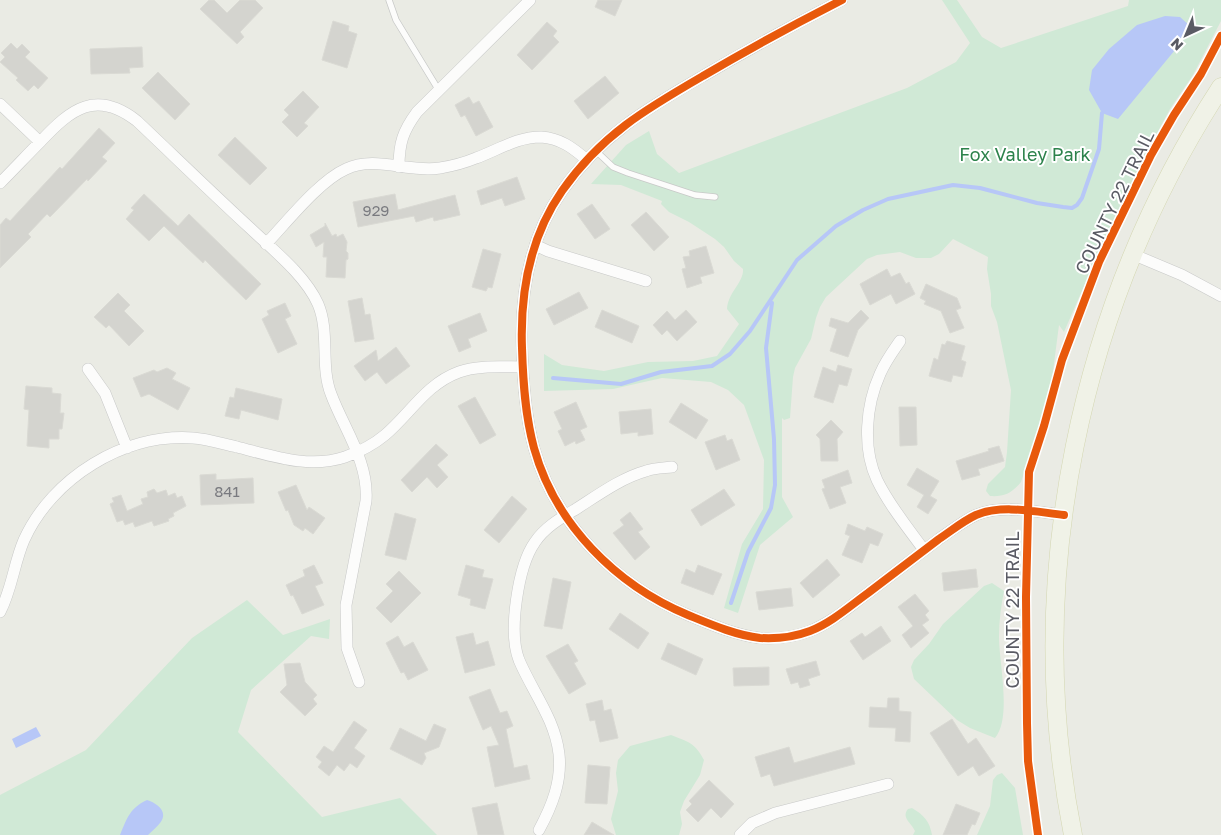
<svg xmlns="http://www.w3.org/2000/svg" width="1221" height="835" font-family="'Golos Text',sans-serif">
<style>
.green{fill:#d0e9d6}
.water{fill:#b7c7f7}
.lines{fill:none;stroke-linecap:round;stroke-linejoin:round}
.stream{stroke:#b7c7f7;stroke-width:4}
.building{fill:#d4d4cf;stroke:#dadad4}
.service-casing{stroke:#c8c9c8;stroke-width:7}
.minor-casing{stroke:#c8c9c8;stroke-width:12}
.primary-casing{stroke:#d3d6b0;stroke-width:19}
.service{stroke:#fcfcfb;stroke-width:5.5}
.minor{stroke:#fcfcfb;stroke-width:11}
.primary{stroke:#f0f2e7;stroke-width:18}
.cycleway-casing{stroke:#fff;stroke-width:11}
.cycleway{stroke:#e8590c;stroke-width:8}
.labels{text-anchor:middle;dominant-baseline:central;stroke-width:4;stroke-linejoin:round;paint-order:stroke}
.number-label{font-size:15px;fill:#797a7f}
.park-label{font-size:18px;fill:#2c824b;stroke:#fff}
.street-label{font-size:18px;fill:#5a5b64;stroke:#fff}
</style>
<rect width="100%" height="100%" fill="#eaebe4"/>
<path class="green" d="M942,0H957L982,37L1001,48L1128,6L1129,0H1221V21L1193,75L1170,109L1137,171L1105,238L1064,332L1059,325L1052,379L1046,408L1021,482C1012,493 1004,497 990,496L986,491L988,484L1005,467L1007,452L1011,390L997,322L991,306V294L987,269L988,257L953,239L939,254L931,258H916L900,252L877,255L867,259L826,297L820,307L816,318L811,339L795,368L793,377L790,418L784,420L782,418V497L793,517L760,545L738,613L724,608L742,544L763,509L764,460L744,405L728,390L711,382L662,378L613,389L544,391V354L562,365L604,371L648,362L693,361L717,356L739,324L727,309C728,292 744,282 743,269L734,261L724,247L715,239L689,222L669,212L661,204L662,201L621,185L591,184L626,145L649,131L657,154L679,173L907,88L956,62L970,43Z
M992,583L1004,591C1001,606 999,621 999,637C999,663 1012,718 995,738L970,728L957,720L914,679L911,667L914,660L929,644L943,624L984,586Z
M247,600L283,635L330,619L329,639L311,636L251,690L238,732L322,817L400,798L437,835H0V795L86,750L192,638Z
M671,735C689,742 695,743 704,760L700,775L684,801L680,812L682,824L679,835H616L611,819L618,791L616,773L618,760L630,746Z
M1002,773L1015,788L1023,835H977L990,806L993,780L997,775Z
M912,808C924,815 930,822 932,835H913L915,831C911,822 901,818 908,809Z"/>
<path class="water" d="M1165,16L1180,17L1189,25V33L1118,119L1102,113L1089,90L1092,70L1109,49L1137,25Z
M36,727L41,736L16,748L12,739Z
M147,800C157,803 169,812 160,823C157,827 152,831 148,835H120C127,818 130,808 147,800Z"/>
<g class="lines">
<path class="stream" d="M553,378L621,384L661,372L712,366L730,354L750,331L797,260L836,226L863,210L888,199L953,185L980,188L1037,203L1063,207L1072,208L1077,205L1082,198L1099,149L1102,113
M731,603L748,552L771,508L775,485L774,439L766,348L772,303"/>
</g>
<path class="building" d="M209,0H214L227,13L240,0H255L263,8L240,32L244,37L237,44L200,9Z
M598,0H622L615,16L595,7Z
M333,21L349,26L348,31L357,34L347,68L322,60Z
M547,22L557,31L553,36L559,42L532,70L517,55Z
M11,43L17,49L22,44L30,52L25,57L48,78L38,89L34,85L28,91L16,80L18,78L0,62L5,57L1,53Z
M142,47L143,67L129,68L130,73L91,74L90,49Z
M158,72L190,104L175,120L142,88Z
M605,76L619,93L588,119L574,101Z
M303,91L319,107L304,123L308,126L297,137L282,122L289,115L284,110Z
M469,97L473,104L479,101L493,127L476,136L465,115L461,117L455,105Z
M99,128L115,143L102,157L107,161L88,181L87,179L50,217L47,214L28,234L31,237L0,268V225L6,218L10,221L60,167L62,169Z
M235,137L267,168L250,185L218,155Z
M517,177L525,199L505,206L502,198L481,205L477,191Z
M144,194L178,226L189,214L261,284L246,300L205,260L203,263L164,226L149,241L126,219L134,210L131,208Z
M395,194L398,210L455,195L460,215L434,221L433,217L416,222L414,216L358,227L353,202Z
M592,204L610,229L595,239L577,214Z
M646,212L669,237L654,251L631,225Z
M325,223L332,236L336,234L337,237L343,234L347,242L346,251L348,253V259L346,260L345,278L326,277L327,257H323L324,242L316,247L310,235L325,226Z
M706,246L714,273L700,277L702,283L687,288L682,269L686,268L683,257L690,256L689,251Z
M483,249L501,254L492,288L488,287L486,291L472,287Z
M887,269L891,277L900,273L906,284L909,282L915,294L896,304L891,294L870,305L860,284Z
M926,284L957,298L961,308L956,310L964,328L950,333L941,311L924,304L926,301L920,298Z
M579,292L588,308L554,325L546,309Z
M118,293L130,305L124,311L144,331L129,346L109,325L106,328L94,317Z
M362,298L365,315L370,314L374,339L355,342L348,301Z
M285,303L291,316L285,319L297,344L278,353L262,319L269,315L267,311Z
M602,310L639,326L632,343L595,327Z
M686,310L697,322L677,341L667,330L662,335L653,325L667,311L675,320Z
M861,310L869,318L858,330L848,357L830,351L837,329L829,326L831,318L848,323Z
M480,313L487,331L468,339L471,347L459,352L448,326Z
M947,341L965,346L961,360L966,362L962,377L953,375L951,382L929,376L934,358L938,360L942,344L945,345Z
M396,347L410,366L386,384L377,372L365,381L354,366L376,350L378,361Z
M838,365L852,369L847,386L839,384L833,403L814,397L823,367L836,372Z
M167,368L176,373L172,379L190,388L178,410L149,394L141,397L133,378L154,370L157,372Z
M26,386L52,388V393L61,394L60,413H64L62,429H59V439H49V448L27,446L29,410L24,409Z
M236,388L282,399L278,420L241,410L239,419L225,416L230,397L234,398Z
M475,397L496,435L480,444L458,406Z
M576,402L587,427L580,430L585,440L576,444L575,441L565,446L558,431L562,429L554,412Z
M681,403L708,420L696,439L669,422Z
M899,407H916L917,445L900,446Z
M651,409L653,434L638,436V432L621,434L619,412Z
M831,420L843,432L837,439L838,461H821L820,439L816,435Z
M725,435L727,441L732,439L740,460L716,470L705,442Z
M436,444L448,455L437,465L448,477L437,488L427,477L412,492L401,480Z
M999,446L1004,461L978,469L980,475L962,480L956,461L989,451L988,449Z
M917,468L939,481L930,496L937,500L928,514L917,507L924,495L907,485Z
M848,470L852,483L840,487L846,503L830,509L822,489L825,488L822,480Z
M216,474V480L253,478L254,503L201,505L200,475Z
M296,485L307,510L309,507L325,518L313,534L305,528L303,531L294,525L288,510L286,511L278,492Z
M154,489L157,493L166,490L168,496L175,493L177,498L182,496L186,506L173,513L174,516L168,519L169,521L154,526L152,521L135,527L133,522L125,525L123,520L117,522L110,504L114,502L112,498L121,495L127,511L143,504L141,499L148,497L147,492Z
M724,489L735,505L701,526L691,510Z
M512,496L527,509L499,543L484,530Z
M630,512L643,529L638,532L650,547L635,560L613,533L624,525L620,520Z
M395,513L416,519L406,560L385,555Z
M848,524L865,531L867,527L883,534L878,546L870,543L862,563L842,555L850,536L845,534Z
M827,559L840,575L813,598L800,583Z
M314,565L323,583L315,586L324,605L302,614L293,595L291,596L286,585L305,576L303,570Z
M466,565L484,570L482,577L493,579L485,609L470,605L471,599L458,595Z
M698,565L722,574L713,595L681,583L686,569L695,573Z
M976,569L978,587L944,591L942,573Z
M399,571L421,593L391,623L376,608L393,591L386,584Z
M553,578L571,582L562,629L544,626Z
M791,588L793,606L759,610L756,592Z
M915,594L929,611L925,615L929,620L922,625L929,633L911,648L902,635L913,626L898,607Z
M620,613L649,633L638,649L609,629Z
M881,626L891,641L863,660L850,641L862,633L865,637Z
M473,633L476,645L488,641L495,665L465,673L456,637Z
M398,636L404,647L413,642L428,670L408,680L404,672L401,673L386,643Z
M668,643L703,659L696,675L661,659Z
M568,644L578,661L574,663L586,684L569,694L546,656Z
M816,661L820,675L808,679L810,685L800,688L798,682L791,684L786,669Z
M300,663L305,682L317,695L313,699L317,704L305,716L280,692L287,685L284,664Z
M769,667V685L734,686L733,668Z
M490,689L500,713L507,711L513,726L506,729L514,768L527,765L530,779L495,787L487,747L499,745L491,726L483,730L469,697Z
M888,698H899V711L911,712L910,742L895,741L896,728L869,727L870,707L887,708Z
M602,700L604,711L611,709L618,738L600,742L595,720L590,721L586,704Z
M952,719L968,744L976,738L995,766L979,776L973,766L958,776L930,733Z
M354,721L367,730L354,748L365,756L357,768L350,763L344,771L337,765L329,776L318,767L322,762L316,757L324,746L333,752Z
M434,724L446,729L439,747L424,753L426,758L422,765L390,749L400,728L426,741Z
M789,747L794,763L850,747L855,764L774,786L770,774L761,777L755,757Z
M588,765L610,767L607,804L585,803Z
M709,780L734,804L721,818L711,808L698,822L686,810L692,804L689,801Z
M497,803L504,835H478L472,808Z
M956,804L980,813L975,825L972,824L967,835H943Z
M592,822L614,835H584Z"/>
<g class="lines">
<g class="service-casing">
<path id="service" d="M389,0L396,20L438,89
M596,151L613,167L628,173L695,195L715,197"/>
</g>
<g class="minor-casing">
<path id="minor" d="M842,0C795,24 749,49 703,76C646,109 601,135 562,191C530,237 520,292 522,348C523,381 525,415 534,448C555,524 616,585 688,615C710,624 735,635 760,638C776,639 794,637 810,631C831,623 850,606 868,593C892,575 915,557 939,539C951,531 963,521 976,515C1003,504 1036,512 1064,515
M0,104L40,142
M399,167C399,143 403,131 417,112L530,0
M0,183C14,169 27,155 41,141C71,109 96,89 137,121C175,157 212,193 250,228C273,250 305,275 318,304C330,332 320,366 331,394C344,429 369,462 366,501L346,605L347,648L359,682
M266,244C287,222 319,181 346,169C375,155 409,173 440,168C452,166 464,163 476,158C498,150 517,137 541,137C560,138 573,148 587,160
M535,245L548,251L646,281
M1132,254L1182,275L1221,296
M900,341C893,351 885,362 880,374C866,405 862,448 877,480C889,505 908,528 924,550
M88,369L105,393L127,448
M0,612C12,589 14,563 24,540C52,478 124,433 193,438C208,439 223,444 237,447C273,456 309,469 345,457C359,452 373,445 385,435C410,414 426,384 459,372C478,365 502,367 523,367
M539,830C552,806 562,781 559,754C555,719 532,691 519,660C508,632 518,566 535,542C545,527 561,518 576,509C598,495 621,478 646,471C654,468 663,468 672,467
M740,835L752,823L775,813L888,784"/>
</g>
<g class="primary-casing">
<path id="primary" d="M1073,835C1022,579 1079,305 1221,87"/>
</g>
<use href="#service" class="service"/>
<use href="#minor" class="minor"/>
<use href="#primary" class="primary"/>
<g class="cycleway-casing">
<path id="cycleway" d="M842,0C795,24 749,49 703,76C646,109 601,135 562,191C530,237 520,292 522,348C523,381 525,415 534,448C555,524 616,585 688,615C710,624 735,635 760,638C776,639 794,637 810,631C831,623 850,606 868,593C892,575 915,557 939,539C951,531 963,521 976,515C1003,504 1036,512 1064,515
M1038,835L1028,761L1027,723L1026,597L1029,472L1044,426L1062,360L1099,262L1151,155L1174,115L1201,74L1221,36"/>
</g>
<use href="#cycleway" class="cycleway"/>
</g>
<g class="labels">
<g class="number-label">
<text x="376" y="210">929</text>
<text x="227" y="491">841</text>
</g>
<g class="park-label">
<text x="1025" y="154">Fox Valley Park</text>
</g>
<g class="street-label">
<text transform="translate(1114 202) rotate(-64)">COUNTY 22 TRAIL</text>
<text transform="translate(1012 610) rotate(-90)">COUNTY 22 TRAIL</text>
</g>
</g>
<g transform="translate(1186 35) rotate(224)" stroke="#ffffff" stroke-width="4" paint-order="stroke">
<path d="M0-4L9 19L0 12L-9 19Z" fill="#5a5b64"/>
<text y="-8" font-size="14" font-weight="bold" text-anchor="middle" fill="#5a5b64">N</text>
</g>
</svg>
